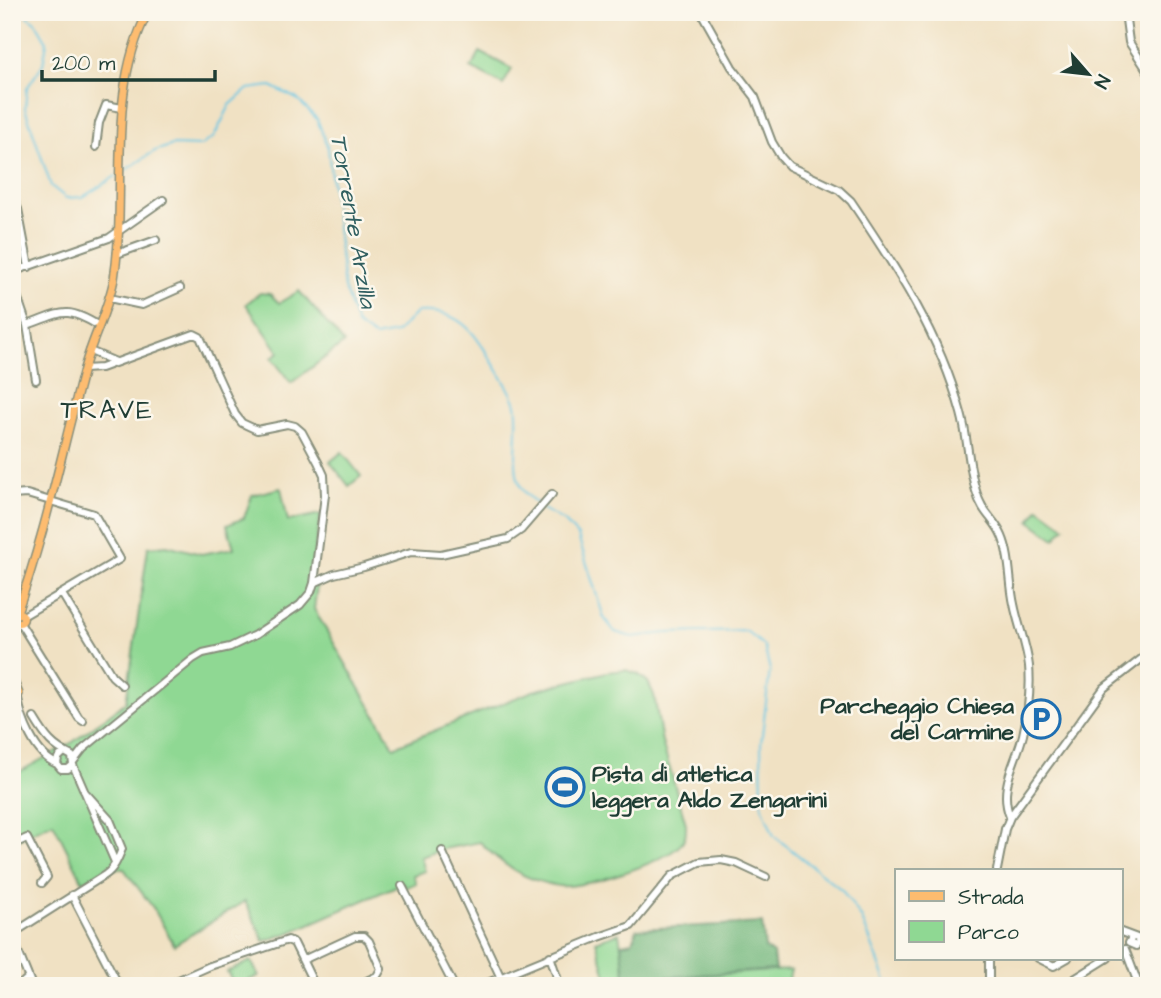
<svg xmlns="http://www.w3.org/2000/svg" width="1161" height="998" font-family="'Architects Daughter',sans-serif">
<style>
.green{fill:#8fd893;stroke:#578a64;stroke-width:2}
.forest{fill:#73b87d;stroke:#497a58;stroke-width:2}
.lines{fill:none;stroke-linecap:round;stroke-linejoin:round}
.stream{stroke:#63c5e2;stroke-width:2}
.minor-casing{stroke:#888f7c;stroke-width:10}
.major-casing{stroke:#888f7c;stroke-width:10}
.minor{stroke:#fff;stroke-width:6}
.major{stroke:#fdbc6f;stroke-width:7}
.labels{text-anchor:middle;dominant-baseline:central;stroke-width:5;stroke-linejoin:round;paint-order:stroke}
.poi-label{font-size:23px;font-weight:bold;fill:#1f3d34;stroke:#fbf7ec;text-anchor:end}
.water-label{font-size:24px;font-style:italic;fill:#305f60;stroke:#fbf7ec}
.quarter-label{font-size:26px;letter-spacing:2px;fill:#1f3d34;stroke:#fbf7ec}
</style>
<rect width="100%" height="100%" fill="#fbf7ec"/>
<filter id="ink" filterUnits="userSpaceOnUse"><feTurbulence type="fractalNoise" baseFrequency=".0143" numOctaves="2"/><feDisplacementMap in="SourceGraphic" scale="14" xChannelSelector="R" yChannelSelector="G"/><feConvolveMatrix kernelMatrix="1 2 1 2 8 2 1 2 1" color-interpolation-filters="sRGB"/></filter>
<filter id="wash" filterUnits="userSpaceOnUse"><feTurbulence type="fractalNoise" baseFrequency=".00686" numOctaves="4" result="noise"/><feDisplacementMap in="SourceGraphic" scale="28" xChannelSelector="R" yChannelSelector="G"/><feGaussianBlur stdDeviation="1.57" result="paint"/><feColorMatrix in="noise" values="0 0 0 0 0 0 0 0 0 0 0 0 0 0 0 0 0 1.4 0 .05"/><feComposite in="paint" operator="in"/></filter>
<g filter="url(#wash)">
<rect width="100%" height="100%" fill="#f0e1c3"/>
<path class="green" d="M480,52L512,69L503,85L471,68Z
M299,291L344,343L291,383L272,358L279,352L246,304L260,293L270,294L279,303Z
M342,452L361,476L349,486L330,462Z
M281,488L288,521L321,514L312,566L311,584L317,586L314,609L394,747L533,691L607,672L626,670L638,674L648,682L654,695L662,742L686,824C686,832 686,838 681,844C667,862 582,889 559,886C526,881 503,866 480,842L443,849L421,857L425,871L413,875L416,883L405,888L403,883L289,933L264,941L245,901L174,945L154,909L124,869H105L83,882L53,822L12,842V776L73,742L126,702L148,547L167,545L201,554L234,548L227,525L244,518L252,495Z
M1039,508L1065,527L1055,539L1030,521Z
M619,933L626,981L630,986H609L596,941Z
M251,961L259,976L235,986L227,972Z
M791,970L787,986H649L652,978Z"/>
<path class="forest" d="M762,923L765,948L773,954L775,970L653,978L649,986H630L626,981L621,944L632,942L637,929Z"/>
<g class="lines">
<path class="stream" d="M23,12L36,23L47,42L43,64L27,88L25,108L51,186L66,198L83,197L116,176
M124,171L155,151L173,145L200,146L214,137L230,105L248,89L271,86L297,99L317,119L328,148L344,288L357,325L374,337L396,333L417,312C463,308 476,336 498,371C504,381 513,393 516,405C521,429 509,472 523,490C527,496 534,501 539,505
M543,509L564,521L578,536L604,618L615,632L632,637L666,633L746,631L764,646L770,670L761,743L762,806L774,836L842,890L862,919L888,986"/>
</g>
</g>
<g filter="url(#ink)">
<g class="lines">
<g class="minor-casing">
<path id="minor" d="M701,12L732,67L755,97L772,142L781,157L789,166L839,190L851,201C897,269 939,333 961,413C968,438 968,465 976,491C982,514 995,519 1002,536C1011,557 1009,582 1014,604C1018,625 1027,646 1029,666C1031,689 1028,713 1023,735C1016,763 998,787 1010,817
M1125,12L1129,42L1149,73
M96,147L99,123L106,105L122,108
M12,196L18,209L29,267
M117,254L156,240
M12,272L109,238L163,200
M12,281L27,325L36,380
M109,298L142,305L180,288
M27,325C62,313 65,305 99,326
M90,351L116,362
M12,495L27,494L94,514L120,559L23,616
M314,583L334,574L364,567L411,552L441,554L508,539L521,530L552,494
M62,594L112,676L122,685
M20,623L79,718L83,721
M18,698C21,720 35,755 57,764
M34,718C46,738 52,746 72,756L73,765L68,769H61L57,764L58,758L63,753
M73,762L83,749L193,659L203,653L230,647L255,635L300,605L311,592L314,583L325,495L324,475L318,462L302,432L295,426L287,424L257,430L242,423L235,414L200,337L194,334L101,368L84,369
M73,765L115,862
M12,845L27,838L47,877L42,883
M442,851L500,976
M997,870L1005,829L1010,817L1104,688L1149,653
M402,886L454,986
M72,895L119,986
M1121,932L1137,938L1139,943L1136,946L1129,943L1132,937
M12,934L105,875C114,869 118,859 122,849L110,820L84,791
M12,937L30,981
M1125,949L1139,986
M550,956L560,986
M1038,958L1054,966L1068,958
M303,960L355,936H364L369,941L381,969L377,976L356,986
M19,986L27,979L30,981L32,986
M165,986L210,966L288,940L294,943L315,986
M480,986L599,937L631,926L672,876L699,862L721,860L736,863L766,877
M989,986V958
M1063,986L1108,958"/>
</g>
<g class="major-casing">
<path id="major" d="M14.5 618a4.5 4.5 0 1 1 9 0a4.5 4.5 0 1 1-9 0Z
M16,615C45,535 62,451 84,369C92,339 108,310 114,279C128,191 105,94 148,12
M12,677L19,694L12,705"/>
</g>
<use href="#minor" class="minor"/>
<use href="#major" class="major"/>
</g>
</g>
<defs>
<g id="parking-ring" transform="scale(2.0125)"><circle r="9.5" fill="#fbf7ec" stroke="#1f6fb2" stroke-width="1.5"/><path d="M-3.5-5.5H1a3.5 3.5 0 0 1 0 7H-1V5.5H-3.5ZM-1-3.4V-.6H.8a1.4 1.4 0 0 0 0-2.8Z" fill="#1f6fb2"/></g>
<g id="stadium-ring" transform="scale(2.0125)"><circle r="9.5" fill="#fbf7ec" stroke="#1f6fb2" stroke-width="1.5"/><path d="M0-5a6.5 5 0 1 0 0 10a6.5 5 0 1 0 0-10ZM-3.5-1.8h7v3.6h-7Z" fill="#1f6fb2"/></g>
</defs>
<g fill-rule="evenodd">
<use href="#parking-ring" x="1041" y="719"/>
<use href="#stadium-ring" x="565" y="787"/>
</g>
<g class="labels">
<g class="poi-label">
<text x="1014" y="706">Parcheggio Chiesa<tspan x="1014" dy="26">del Carmine</tspan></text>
<text x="592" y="774" text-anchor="start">Pista di atletica<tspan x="592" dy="26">leggera Aldo Zengarini</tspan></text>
</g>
<g class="water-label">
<text transform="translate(353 221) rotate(80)">Torrente Arzilla</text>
</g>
<g class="quarter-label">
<text x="107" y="410">TRAVE</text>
</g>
</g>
<rect width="1161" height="998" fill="none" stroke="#fbf7ec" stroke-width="42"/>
<rect x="895" y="869" width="228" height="91" fill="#fbf7ec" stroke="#a3ada2" stroke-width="2"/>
<rect x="909" y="891" width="35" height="10" fill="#fdbc6f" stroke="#a3ada2" stroke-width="2"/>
<text x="958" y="904" font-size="21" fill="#1f3d34">Strada</text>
<rect x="909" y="921" width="35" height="21" fill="#8fd893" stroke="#a3ada2" stroke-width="2"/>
<text x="958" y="939" font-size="21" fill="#1f3d34">Parco</text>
<g transform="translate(1088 74) rotate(118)" stroke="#fbf7ec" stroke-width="5" paint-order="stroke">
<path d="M0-5L12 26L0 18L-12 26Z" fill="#1f3d34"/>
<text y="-10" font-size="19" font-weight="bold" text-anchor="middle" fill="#1f3d34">N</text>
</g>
<path d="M42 70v10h173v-10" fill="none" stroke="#1f3d34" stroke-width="3.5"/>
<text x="52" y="70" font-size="21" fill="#1f3d34" stroke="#fbf7ec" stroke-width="5" paint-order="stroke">200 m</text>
</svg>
